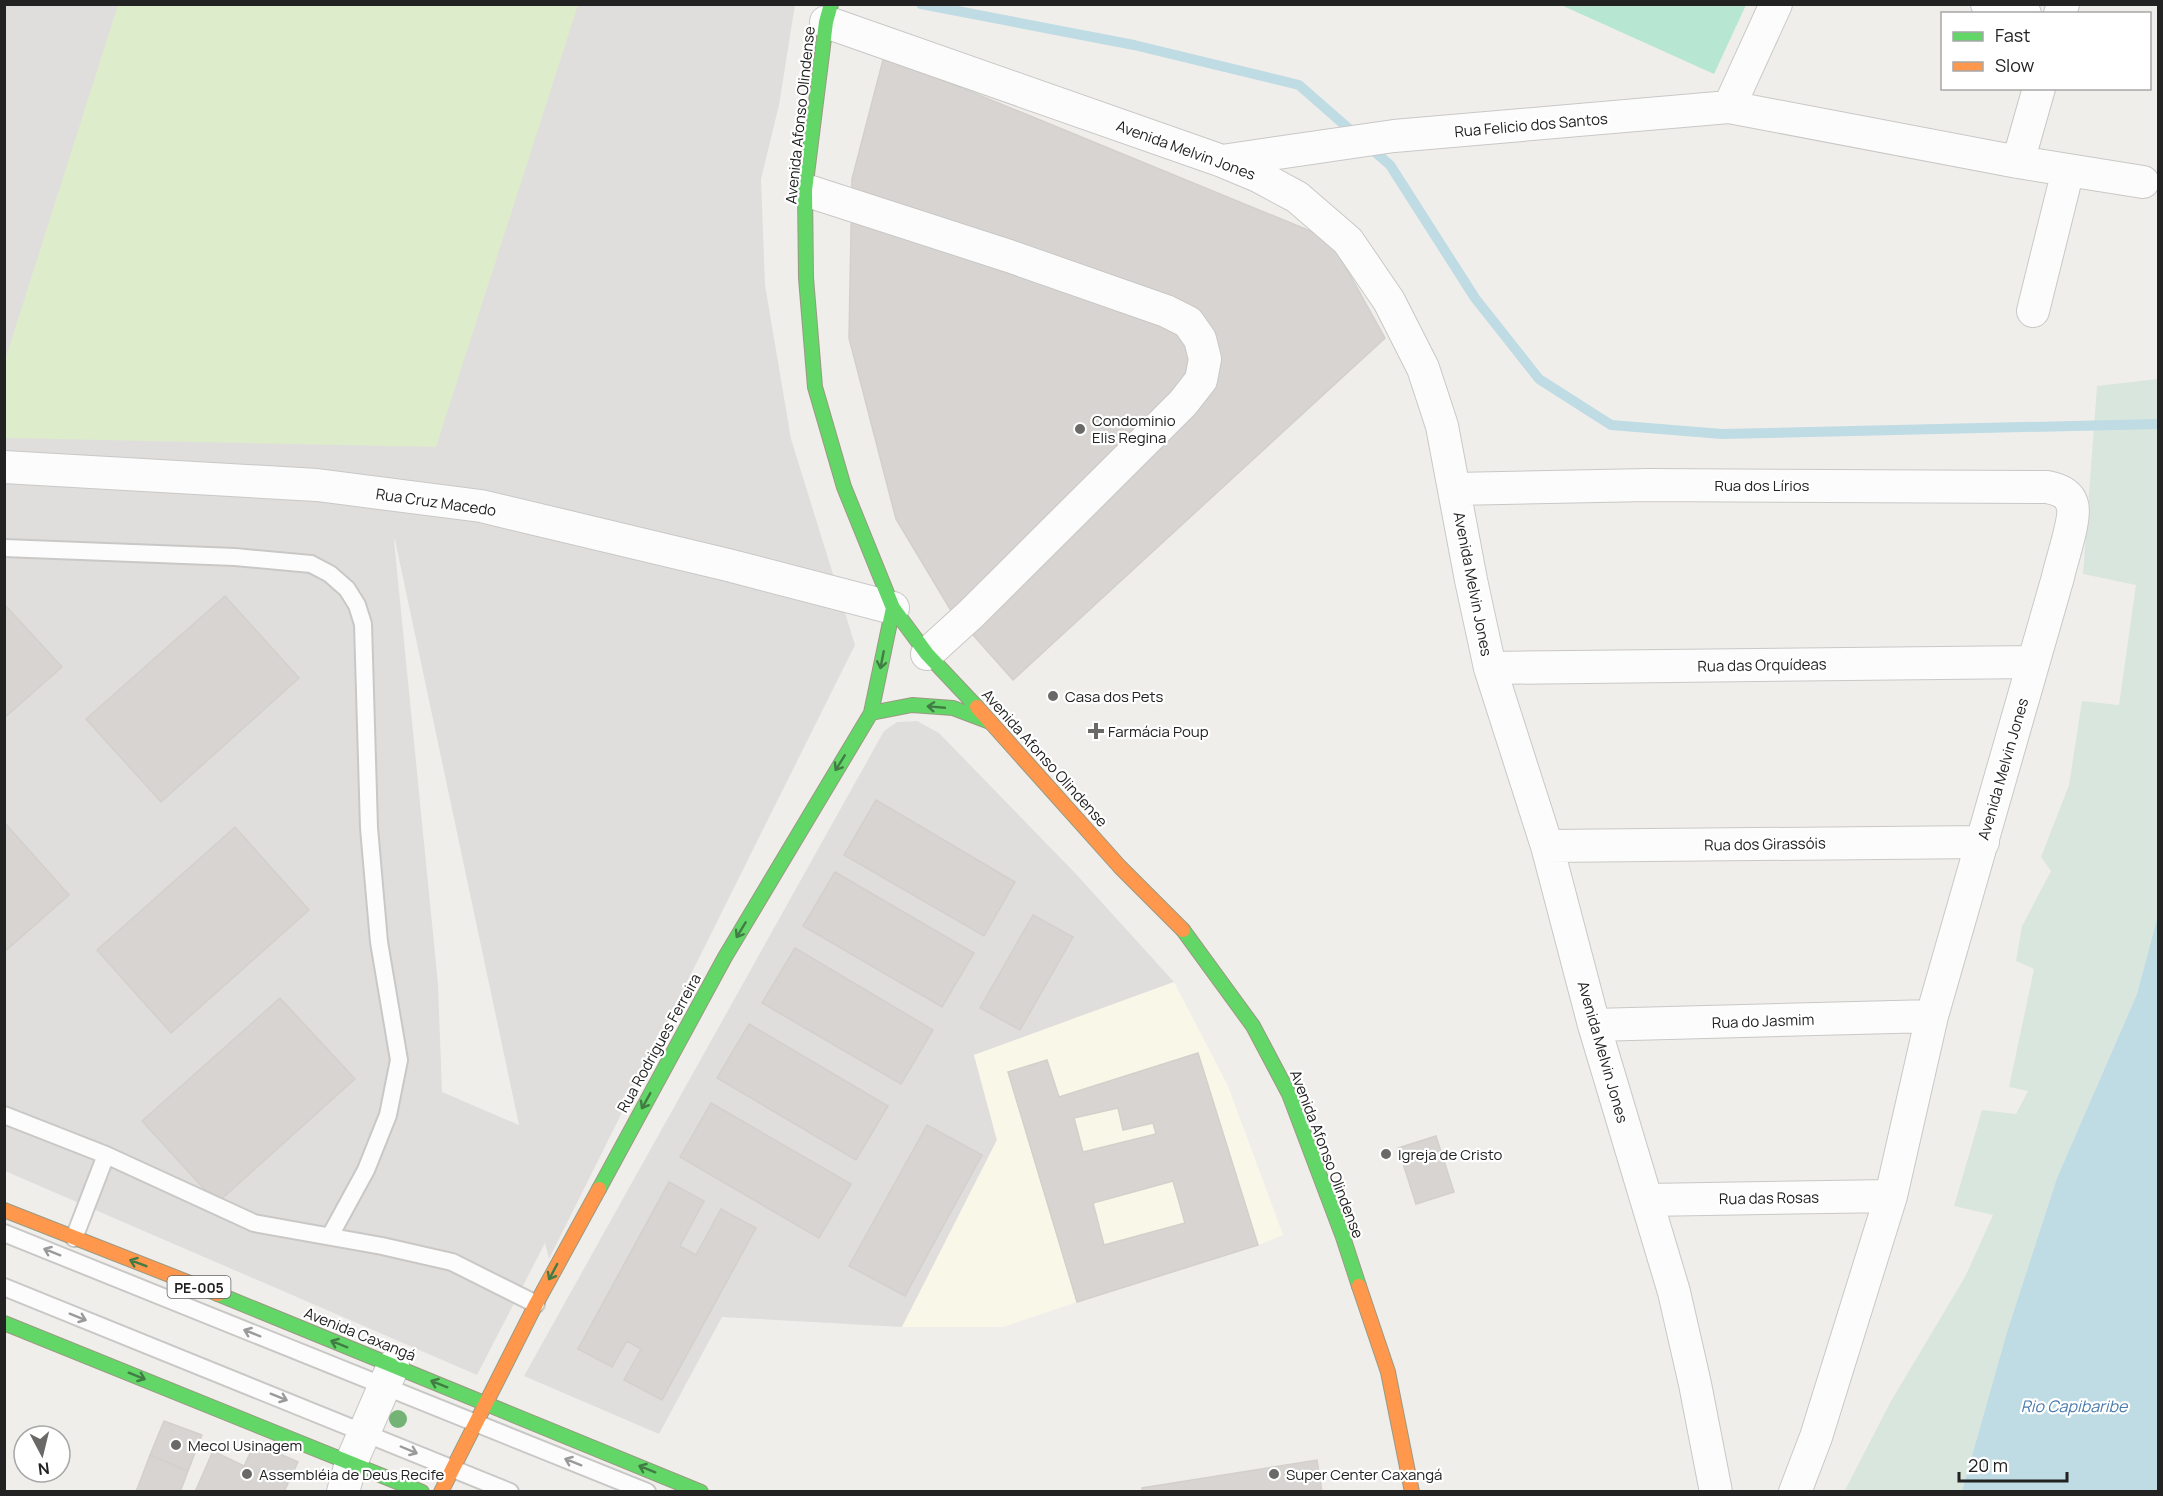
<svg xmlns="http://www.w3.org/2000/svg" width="2163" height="1496" font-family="Manrope,sans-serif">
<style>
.residential{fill:#dfdedc;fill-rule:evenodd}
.education{fill:#f8f7e8}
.grass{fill:#ddeccb}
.wetland{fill:#d9e6de}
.pitch{fill:#b7e6d2}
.water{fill:#bfdbe3}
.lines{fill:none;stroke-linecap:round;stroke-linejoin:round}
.stream{stroke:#bfdbe3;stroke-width:10}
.building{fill:#d7d4d2;stroke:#d3d0cc;stroke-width:1.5;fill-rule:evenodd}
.lane-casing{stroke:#c9c8c7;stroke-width:20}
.street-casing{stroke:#c9c8c7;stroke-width:34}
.fast-casing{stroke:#999a82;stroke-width:16}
.slow-casing{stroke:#999a82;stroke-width:16}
.lane{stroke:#fdfcfc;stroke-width:16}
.street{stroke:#fdfcfc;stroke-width:32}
.fast{stroke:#63d668;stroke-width:14}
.slow{stroke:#ff974d;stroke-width:14}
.tree{fill:#73b476}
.oneway{stroke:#427c45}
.oneway2{stroke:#9a9a9a}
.poi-dot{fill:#6a6968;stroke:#fff;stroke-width:2}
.labels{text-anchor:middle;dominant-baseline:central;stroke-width:4.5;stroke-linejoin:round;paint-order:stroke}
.shield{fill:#fff;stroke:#646464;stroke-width:1.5}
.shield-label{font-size:14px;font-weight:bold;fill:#222}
.street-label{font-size:15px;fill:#222;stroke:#fff}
.poi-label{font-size:15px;fill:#222;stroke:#fff;text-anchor:start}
.water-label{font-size:16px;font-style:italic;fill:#4a7aab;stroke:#fff}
</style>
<rect width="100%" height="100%" fill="#f0eeeb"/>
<path class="residential" d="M5,5H795L779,105L761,179L765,285L791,439L855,645L549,1259L545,1243L477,1375L5,1171ZM394,540H395L519,1125L442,1092L438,984Z
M917,721L939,733L1076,874L1174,982L974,1055L997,1140L902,1327L722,1317L659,1434L524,1376L884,731L897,722Z"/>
<path class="education" d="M1174,982L1228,1086L1283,1235L1258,1245L1077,1302L1003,1327H902L997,1140L974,1055Z"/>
<path class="grass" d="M118,5H578L436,447L5,438V360Z"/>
<path class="wetland" d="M2158,379V915L2137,994L2057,1178L2007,1332L1962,1491L1844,1492L1891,1401L1965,1277L1993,1215L1954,1206L1982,1110L2016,1114L2028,1091L2009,1087L2034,969L2016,961L2022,926L2051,871L2041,857L2069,785L2082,701L2119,705L2136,585L2083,574L2097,386Z"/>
<path class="pitch" d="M1561,5H1746L1714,74Z"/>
<path class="water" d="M2158,915V1491H1962L2007,1332L2057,1178L2137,994Z"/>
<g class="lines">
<path class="stream" d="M921,4L1134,45L1299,85L1356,135
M1368,146L1390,165L1475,298L1539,379L1611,425L1722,434L2158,424"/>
</g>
<path class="building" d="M884,56L1330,239L1385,338L1013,680L950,609L896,519L849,338L852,179Z
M225,596L299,678L161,802L86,719Z
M4,604L62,667L4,718Z
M876,800L1015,882L984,936L844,855Z
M4,822L69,895L4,952Z
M235,827L309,910L171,1033L97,950Z
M835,872L974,953L942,1007L803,926Z
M1033,915L1073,937L1020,1030L980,1008Z
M795,948L933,1030L901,1084L762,1003Z
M280,998L355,1079L217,1203L142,1121Z
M749,1024L888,1106L856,1160L717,1078Z
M1198,1053L1258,1245L1077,1302L1008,1072L1047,1060L1059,1097ZM1118,1108L1123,1130L1153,1123L1156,1134L1083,1152L1074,1118ZM1173,1181L1185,1223L1104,1245L1093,1203Z
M711,1103L851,1184L819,1238L680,1157Z
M927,1125L982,1155L905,1296L849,1266Z
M1436,1136L1454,1192L1416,1204L1398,1148Z
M669,1182L704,1201L680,1246L696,1255L721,1209L756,1228L662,1400L624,1380L641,1349L627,1341L612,1367L578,1349Z
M164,1421L202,1435L188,1471L150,1455Z
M255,1443L298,1462L284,1492H195L213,1451L244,1466Z
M150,1455L188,1471L180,1492H136Z
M1317,1460L1322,1492H1142V1488Z"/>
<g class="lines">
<g class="lane-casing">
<path id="lane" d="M4,548L235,557L311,564L330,574L347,589L357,605L363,624L369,828L379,942L399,1060L388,1115L366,1170L330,1236
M4,1115L106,1155L254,1223L382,1246L452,1262L536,1304
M4,1233L647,1492
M74,1238L106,1155
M4,1287L510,1492"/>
</g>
<g class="street-casing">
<path id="street" d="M1987,4L2025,14
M2060,14L2063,4
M826,22L1222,161L1258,176L1297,197L1348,241L1389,301L1423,368L1442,426L1471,580L1490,668L1547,846L1594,1025L1674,1292L1695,1384L1716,1492
M1729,107L1776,4
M1222,161L1394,136L1729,107L2018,162L2143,182
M2018,162L2039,88
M805,190L1009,256L1166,311L1188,322L1200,339L1205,359L1201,380L1183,403L971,614L927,654
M2033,311L2068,170
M4,467L317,485L481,506L728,565L893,608
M1454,489L1648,485L2047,487C2058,489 2069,493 2072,504C2077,517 2061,562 2058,577L1932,1016L1891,1196L1816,1437L1795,1492
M1490,668L2033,662
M1547,846L1983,842
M1594,1025L1932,1016
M1647,1200L1891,1196
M343,1492L351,1463L393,1366"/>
</g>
<g class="fast-casing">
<path id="fast" d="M831,4L826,22L805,190L806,278L815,387L844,487L893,608L927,654L977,707
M871,713L912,705L953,708L990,722
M1183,930L1253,1026L1289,1094L1343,1237L1359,1286
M599,1189L725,957L871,713L893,608
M218,1294L701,1492
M4,1323L422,1492"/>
</g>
<g class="slow-casing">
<path id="slow" d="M977,707L1120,867L1183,930
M4,1210L218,1294
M1359,1286L1388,1372L1412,1492
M441,1492L536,1304L599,1189"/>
</g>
<use href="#lane" class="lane"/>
<use href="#street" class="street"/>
<use href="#fast" class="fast"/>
<use href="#slow" class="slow"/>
</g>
<circle class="tree" cx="398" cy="1419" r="9"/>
<defs><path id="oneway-shaft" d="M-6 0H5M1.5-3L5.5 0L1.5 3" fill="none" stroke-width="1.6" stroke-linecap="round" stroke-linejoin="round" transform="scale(1.5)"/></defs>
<g class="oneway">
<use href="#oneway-shaft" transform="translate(882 660) rotate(101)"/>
<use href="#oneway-shaft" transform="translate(936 707) rotate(-175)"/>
<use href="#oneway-shaft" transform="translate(840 763) rotate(122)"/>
<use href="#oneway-shaft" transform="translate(741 930) rotate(121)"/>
<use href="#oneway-shaft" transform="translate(646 1101) rotate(119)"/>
<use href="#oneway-shaft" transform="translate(138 1263) rotate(-159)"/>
<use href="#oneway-shaft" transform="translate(553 1272) rotate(118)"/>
<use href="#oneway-shaft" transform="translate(339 1344) rotate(-158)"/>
<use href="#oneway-shaft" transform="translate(137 1376) rotate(22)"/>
<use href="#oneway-shaft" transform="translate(439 1384) rotate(-158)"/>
<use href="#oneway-shaft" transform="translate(647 1469) rotate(-158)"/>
</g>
<g class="oneway2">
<use href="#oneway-shaft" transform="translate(52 1252) rotate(-158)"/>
<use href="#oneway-shaft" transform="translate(78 1317) rotate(22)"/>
<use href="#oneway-shaft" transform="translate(252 1333) rotate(-158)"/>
<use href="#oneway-shaft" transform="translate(279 1397) rotate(22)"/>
<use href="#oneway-shaft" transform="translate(409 1450) rotate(23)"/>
<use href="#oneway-shaft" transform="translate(573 1462) rotate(-158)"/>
</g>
<g class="poi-dot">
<circle cx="1080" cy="429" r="6"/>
<circle cx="1053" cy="696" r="6"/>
<path d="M1093 722h6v6h6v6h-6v6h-6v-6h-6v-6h6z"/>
<circle cx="1386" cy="1154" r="6"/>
<circle cx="176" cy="1445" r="6"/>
<circle cx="247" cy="1474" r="6"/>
<circle cx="1274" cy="1474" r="6"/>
</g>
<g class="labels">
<rect class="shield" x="167.5" y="1276" width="63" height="22" rx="4.5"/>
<g class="shield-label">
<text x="199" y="1287">PE-005</text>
</g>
<g class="street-label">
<text transform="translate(800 115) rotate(-84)">Avenida Afonso Olindense</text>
<text transform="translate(1531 125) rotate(-5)">Rua Felicio dos Santos</text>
<text transform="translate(1186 150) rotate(20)">Avenida Melvin Jones</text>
<text x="1762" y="485">Rua dos Lírios</text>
<text transform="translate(436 502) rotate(8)">Rua Cruz Macedo</text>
<text transform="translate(1473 584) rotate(79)">Avenida Melvin Jones</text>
<text transform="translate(1762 665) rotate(-1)">Rua das Orquídeas</text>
<text transform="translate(1045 758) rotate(48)">Avenida Afonso Olindense</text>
<text transform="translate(2003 769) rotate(-74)">Avenida Melvin Jones</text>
<text transform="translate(1765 844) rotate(-1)">Rua dos Girassóis</text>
<text transform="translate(1763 1021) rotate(-2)">Rua do Jasmim</text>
<text transform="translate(659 1043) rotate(-61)">Rua Rodrigues Ferreira</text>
<text transform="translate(1603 1052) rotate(74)">Avenida Melvin Jones</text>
<text transform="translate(1327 1154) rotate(69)">Avenida Afonso Olindense</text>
<text transform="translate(1769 1198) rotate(-1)">Rua das Rosas</text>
<text transform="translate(360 1334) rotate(22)">Avenida Caxangá</text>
</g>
<g class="poi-label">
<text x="1092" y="420">Condominio<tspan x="1092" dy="17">Elis Regina</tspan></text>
<text x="1065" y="696">Casa dos Pets</text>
<text x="1108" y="731">Farmácia Poup</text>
<text x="1398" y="1154">Igreja de Cristo</text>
<text x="188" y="1445">Mecol Usinagem</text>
<text x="259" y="1474">Assembléia de Deus Recife</text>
<text x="1286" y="1474">Super Center Caxangá</text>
</g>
<g class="water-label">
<text x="2074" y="1406">Rio Capibaribe</text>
</g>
</g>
<rect width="2163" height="1496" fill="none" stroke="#222222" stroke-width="12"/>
<rect x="1941" y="12" width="210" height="78" fill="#ffffff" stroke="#a7a7a7" stroke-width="1.5"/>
<rect x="1953" y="32" width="30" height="9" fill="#63d668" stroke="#a7a7a7" stroke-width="1.5"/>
<text x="1995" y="42" font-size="18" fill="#222222">Fast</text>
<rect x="1953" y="62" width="30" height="9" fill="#ff974d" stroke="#a7a7a7" stroke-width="1.5"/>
<text x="1995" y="72" font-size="18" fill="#222222">Slow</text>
<g transform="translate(42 1454) rotate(173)"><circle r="28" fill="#ffffff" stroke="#a7a7a7" stroke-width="1.5"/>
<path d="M0-4.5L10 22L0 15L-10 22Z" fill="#6a6968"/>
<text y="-9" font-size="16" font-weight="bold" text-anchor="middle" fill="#222222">N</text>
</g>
<path d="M1959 1472v9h108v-9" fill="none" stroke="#222222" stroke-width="3"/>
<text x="1968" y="1472" font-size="18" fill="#222222" stroke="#ffffff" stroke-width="4.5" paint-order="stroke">20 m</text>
</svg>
